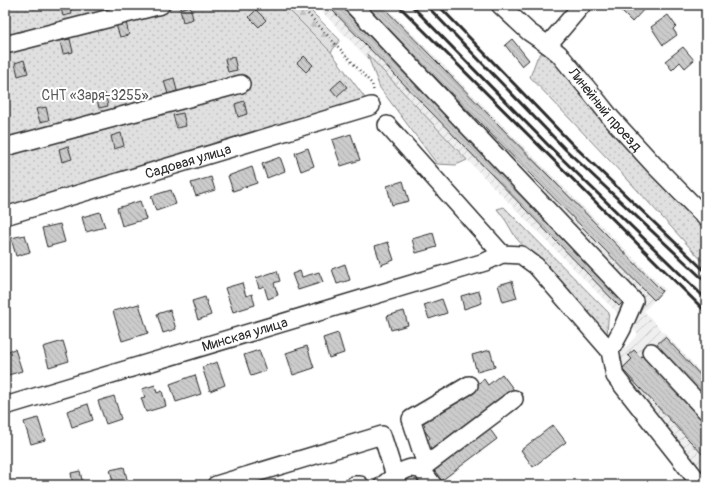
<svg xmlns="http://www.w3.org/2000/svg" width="711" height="490" font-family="Pangolin,sans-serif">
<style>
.industrial{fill:url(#industrial-furrows)}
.green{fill:url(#green-dots);stroke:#868686}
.forest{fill:url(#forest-firs);stroke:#868686}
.building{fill:url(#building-back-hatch);stroke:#2b2b2b}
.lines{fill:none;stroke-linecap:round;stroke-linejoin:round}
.minor-casing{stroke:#2b2b2b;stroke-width:20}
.path{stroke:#2b2b2b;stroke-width:2.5;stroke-dasharray:1 3;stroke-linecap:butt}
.minor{stroke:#fff;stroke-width:17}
.rail{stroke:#2b2b2b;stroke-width:3}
.labels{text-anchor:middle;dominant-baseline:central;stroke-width:4;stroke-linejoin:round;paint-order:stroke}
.park-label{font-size:14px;fill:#585858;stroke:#fff}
.street-label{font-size:14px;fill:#2b2b2b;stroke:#fff}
</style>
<defs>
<pattern id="industrial-furrows" width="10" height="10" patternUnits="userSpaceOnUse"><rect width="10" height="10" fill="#efefef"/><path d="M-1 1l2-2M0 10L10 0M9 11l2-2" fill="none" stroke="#cdcdcd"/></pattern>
<pattern id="green-dots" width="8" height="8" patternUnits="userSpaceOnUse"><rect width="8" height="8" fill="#e0e0e0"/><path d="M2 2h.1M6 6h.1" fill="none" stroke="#c0c0c0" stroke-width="1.8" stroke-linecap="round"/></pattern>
<pattern id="forest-firs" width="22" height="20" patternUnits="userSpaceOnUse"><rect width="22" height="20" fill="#e0e0e0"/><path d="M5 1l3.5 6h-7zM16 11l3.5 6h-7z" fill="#c0c0c0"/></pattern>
<pattern id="building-back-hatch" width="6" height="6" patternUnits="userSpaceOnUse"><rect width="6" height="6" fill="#cbcbcb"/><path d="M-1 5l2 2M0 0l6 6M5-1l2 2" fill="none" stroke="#aeaeae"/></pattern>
</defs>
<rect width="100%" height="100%" fill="#fff"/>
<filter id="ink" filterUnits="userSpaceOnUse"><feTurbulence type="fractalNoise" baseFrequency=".025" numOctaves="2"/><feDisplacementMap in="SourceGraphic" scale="8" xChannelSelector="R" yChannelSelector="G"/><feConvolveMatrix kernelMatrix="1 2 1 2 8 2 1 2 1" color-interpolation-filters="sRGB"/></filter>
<g filter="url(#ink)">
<path class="industrial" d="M329,5H384L665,290L644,311L706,378V479L604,370L638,334L322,12Z"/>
<path class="green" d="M5,5H284L331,52L371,106L5,216Z
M542,52L551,55L624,141L706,228V265L628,180L530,77L537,58Z
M367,54L467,160L456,165L437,164L380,88Z
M504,207L609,313L608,320L607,337L516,238L506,221L497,209Z"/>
<path class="forest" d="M284,5H305L340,40L331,52Z"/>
<path class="building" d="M60,5H70L72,14L63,16Z
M339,5H344L628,297L619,306L333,11Z
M364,5H381L662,291L654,300Z
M615,5H648L632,22Z
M190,6L193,19L183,22L180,9Z
M256,10L266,20L259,27L249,17Z
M668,15L676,26L673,29L677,35L663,45L651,27Z
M126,22L129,35L120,37L116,25Z
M70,39L73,52L63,54L60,41Z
M512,39L529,60L522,66L505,45Z
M683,47L694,60L685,68L680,62L672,70L665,61Z
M304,56L313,65L306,72L297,63Z
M234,57L237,70L228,72L225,59Z
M24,60L28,73L18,76L15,63Z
M174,78L177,91L168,94L164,81Z
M341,80L347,87L337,96L331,89Z
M105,93L108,106L99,108L96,95Z
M244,101L247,114L238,117L235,104Z
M46,107L49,120L40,122L36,109Z
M183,113L186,126L177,128L173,115Z
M121,133L124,146L114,149L111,136Z
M351,134L360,160L341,166L332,140Z
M68,146L72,159L62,162L59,149Z
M308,148L314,166L301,171L295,153Z
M280,157L285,171L267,178L262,164Z
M252,167L257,183L233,191L228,176Z
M211,177L215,190L196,196L191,183Z
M403,181L409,201L392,205L387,186Z
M171,190L176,204L156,211L151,196Z
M140,201L146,219L122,226L117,208Z
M100,212L105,227L86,232L82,217Z
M60,224L65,242L47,247L42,228Z
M433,233L437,247L416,253L412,239Z
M25,235L30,252L16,256L11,238Z
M388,242L394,260L381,265L375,246Z
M345,264L350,280L337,284L332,269Z
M277,271L280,281L274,283L278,295L268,299L264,286L259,288L256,278Z
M300,271L302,277L319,272L323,282L298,290L292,274Z
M512,281L517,298L503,302L498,285Z
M242,283L246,296L252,294L255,305L233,312L225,288Z
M479,291L482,303L464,309L461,296Z
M205,297L211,315L198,320L192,301Z
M442,299L447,313L429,319L424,305Z
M139,304L148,333L122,341L113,311Z
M170,310L176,329L163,333L157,314Z
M404,311L408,325L391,330L387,316Z
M338,333L344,353L329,358L323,338Z
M665,337L706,381V399L656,345Z
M63,341L69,361L49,367L43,347Z
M307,346L314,368L293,375L286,353Z
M15,349L22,371L5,376V352Z
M259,350L266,371L251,376L244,355Z
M490,350L495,367L477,372L472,355Z
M634,350L641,357L643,355L706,421V458L622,369L632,359L628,355Z
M217,362L225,385L210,391L202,367Z
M502,374L514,390L433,452L425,442L430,438L422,427L425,425L421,420L431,413L434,417L484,379L488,385Z
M195,375L201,394L176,402L170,384Z
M155,385L157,393L162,391L166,406L146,412L141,398L145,397L142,389Z
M114,396L121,419L106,424L98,401Z
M88,404L93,420L72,427L67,411Z
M38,418L45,440L31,444L24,422Z
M553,425L566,442L533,467L521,450Z
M489,428L497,439L441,481L433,470Z
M124,467L128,483L121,485H114L110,470Z
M80,471L83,485H73L71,473Z"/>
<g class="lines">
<g class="minor-casing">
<g id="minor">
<path d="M353,5L634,301L622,329L610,351L615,376L701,485"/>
<path id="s1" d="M500,5L529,32L548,45L559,54L592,94L611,118L654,165L706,218"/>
<path d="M5,45L161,5"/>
<path d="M548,45L582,5"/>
<path d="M387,125L502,254"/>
<path d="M5,147L241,84"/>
<path id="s2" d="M5,216L371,106"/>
<path d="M651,352L706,411"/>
<path id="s3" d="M5,406L485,262L502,254L521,255L536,266L610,351"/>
<path d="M426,465L411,419L469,385"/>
<path d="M421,469L514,399"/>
<path d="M216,485L382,435L395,476"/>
<path d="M354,485H360"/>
<path d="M383,485C391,479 401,470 411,468C414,468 418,469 421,469L433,485"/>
</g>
</g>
<path class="path" d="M300,5L372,84L374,92"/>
<use href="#minor" class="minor"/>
<path class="rail" d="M398,5L706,312
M411,5L549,146L706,299
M426,5L566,150L706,282
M438,5L571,143L706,272"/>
</g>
</g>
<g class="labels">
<g class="park-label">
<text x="95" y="95">СНТ «Заря-3255»</text>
</g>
<g class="street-label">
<text stroke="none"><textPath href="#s1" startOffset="149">Линейный проезд</textPath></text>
<text stroke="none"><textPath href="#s2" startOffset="191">Садовая улица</textPath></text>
<text stroke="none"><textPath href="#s3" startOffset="250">Минская улица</textPath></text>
</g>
</g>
<rect width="711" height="490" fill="none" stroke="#fff" stroke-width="20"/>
<rect x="10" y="10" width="691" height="470" fill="none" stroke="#2b2b2b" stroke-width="1.5" filter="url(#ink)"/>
</svg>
